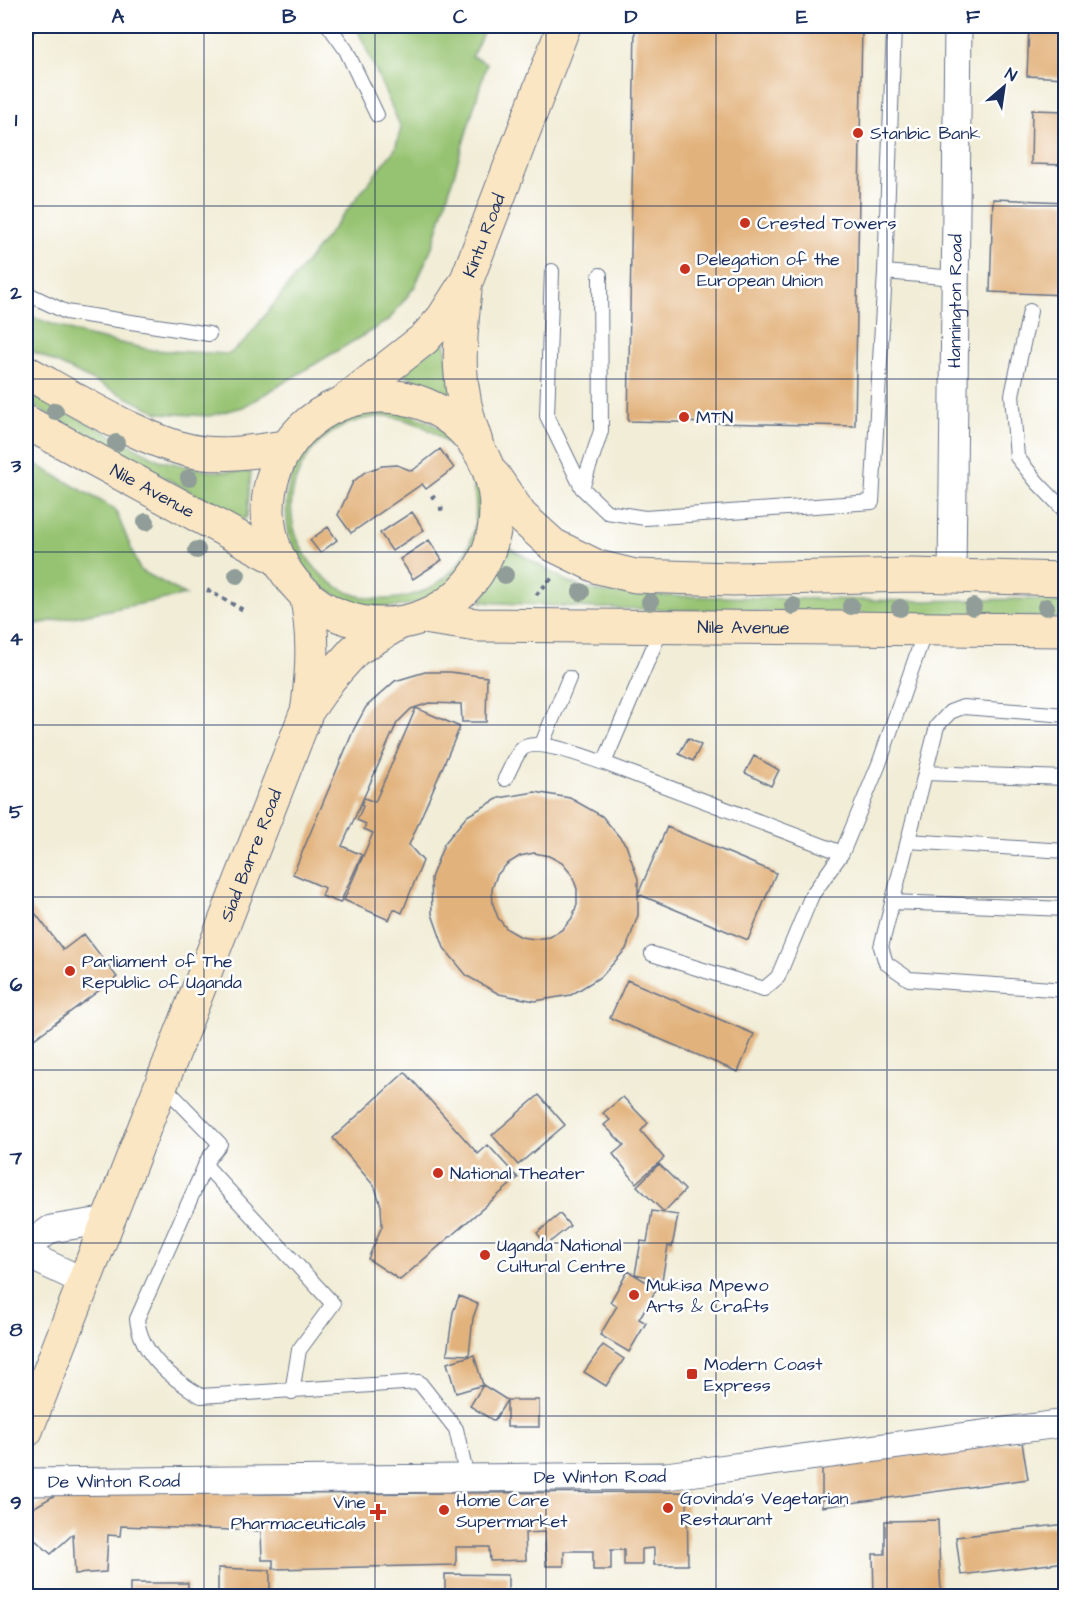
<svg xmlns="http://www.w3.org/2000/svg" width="1091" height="1622" font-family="'Architects Daughter',sans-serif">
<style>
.green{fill:#96c371;stroke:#587968;stroke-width:1.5;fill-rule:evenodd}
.building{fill:#e2b27c;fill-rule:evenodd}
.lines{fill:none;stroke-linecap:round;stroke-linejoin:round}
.lane-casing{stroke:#667288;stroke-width:16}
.street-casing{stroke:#667288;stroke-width:29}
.secondary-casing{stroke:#667288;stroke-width:35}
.path{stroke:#667288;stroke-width:4;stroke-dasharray:4.5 4.5;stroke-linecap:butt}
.lane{stroke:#fff;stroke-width:14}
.street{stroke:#fff;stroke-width:27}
.secondary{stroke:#fbe6c4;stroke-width:33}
.tree{fill:#909d98}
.grid{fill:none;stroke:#1b2f5e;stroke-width:1.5;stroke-opacity:0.55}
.poi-dot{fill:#c8321e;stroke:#fff;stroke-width:2}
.labels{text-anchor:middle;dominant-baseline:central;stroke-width:5;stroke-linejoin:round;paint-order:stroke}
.poi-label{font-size:18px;fill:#1b2f5e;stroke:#fff;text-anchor:start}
.street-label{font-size:18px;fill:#1b2f5e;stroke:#fff}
.neatline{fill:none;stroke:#1b2f5e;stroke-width:2}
.grid-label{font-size:20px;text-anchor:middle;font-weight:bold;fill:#1b2f5e}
</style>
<rect width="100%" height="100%" fill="#fff"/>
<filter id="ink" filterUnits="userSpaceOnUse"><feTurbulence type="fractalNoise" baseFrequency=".0167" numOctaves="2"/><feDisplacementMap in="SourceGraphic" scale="12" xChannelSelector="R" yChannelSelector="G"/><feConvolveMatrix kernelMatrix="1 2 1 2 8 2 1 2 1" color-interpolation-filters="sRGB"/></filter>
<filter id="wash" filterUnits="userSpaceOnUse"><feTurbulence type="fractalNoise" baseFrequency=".008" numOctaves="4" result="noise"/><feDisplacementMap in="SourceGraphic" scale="24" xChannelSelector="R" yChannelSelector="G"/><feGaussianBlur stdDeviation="1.35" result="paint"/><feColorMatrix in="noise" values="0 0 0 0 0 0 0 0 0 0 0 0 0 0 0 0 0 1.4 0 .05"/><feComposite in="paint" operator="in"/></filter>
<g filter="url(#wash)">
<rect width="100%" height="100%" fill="#f1edd7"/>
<path class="green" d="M356,26H486L472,57L487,63L434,242L415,286L389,320L243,407L209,416L159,413L26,348V315L84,335L152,350L229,354L245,341L395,149L401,128Z
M445,341L453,396L400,373Z
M26,390L159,460L208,471L251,472L247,516L245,519L237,517L26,402Z
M388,410C530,431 500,613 381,607C256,600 251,417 388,410ZM387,416C510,434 501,592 388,599C365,601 342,592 325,578C302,558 288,527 292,497C300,447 338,418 387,416Z
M26,459L115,509L140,570L186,595L26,626Z
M510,548L570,583L600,592L672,596L914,601L1029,599L1065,602L1066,618L598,608L481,602Z"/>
<g id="blocks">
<path class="building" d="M635,26H862L855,426L628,421Z
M1029,26H1066V78L1027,76Z
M1032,110L1066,111V165L1031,164Z
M993,199L1066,202V295L990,292Z
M440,449L454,468L426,489L422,484L351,533L338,515L353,482L365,472L382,466L397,465L412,471Z
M412,512L424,530L392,551L380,533Z
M328,527L337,540L320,553L310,540Z
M429,540L442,560L413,579L400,559Z
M425,672H450L487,677L486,722H462L461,704L429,703L411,709L397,723L342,846L362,855L340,903L322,896L325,888L293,874L354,729L366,707L395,681Z
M416,708L460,727L409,845L423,861L402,913L394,909L389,920L344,900L373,833L364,829L366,824L357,820L363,806L361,805L364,798L375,802Z
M688,738L701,745L693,761L679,754Z
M754,756L779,770L771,786L745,773Z
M535,792L570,798L602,816L626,845L638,879V915L626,949L602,976L571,995L535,1001L499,994L467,976L444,948L432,914L431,878L444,844L467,816L499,798ZM534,853L549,856L562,863L572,875L577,889V904L572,918L563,929L550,937L535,939L521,937L507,929L498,918L493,904L492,889L497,875L507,864L520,856Z
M667,827L776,873L748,940L638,894Z
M26,901L63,950L84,934L117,977L26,1045V979L31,975L26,968Z
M627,980L754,1034L738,1072L610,1018Z
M405,1072L478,1154L488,1145L518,1178L400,1280L368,1259L382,1226L381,1206L375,1187L333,1138Z
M539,1095L565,1125L518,1165L492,1135Z
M623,1097L648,1123L641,1131L664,1158L636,1183L613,1154L624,1145L604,1125L610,1120L603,1113Z
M659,1164L685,1190L664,1212L637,1186Z
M652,1211L678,1215L672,1247L668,1246L662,1280L635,1274L641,1241L647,1242Z
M560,1214L570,1226L546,1245L537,1233Z
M628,1271L657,1288L639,1319L646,1323L629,1352L600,1335L617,1306L610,1302Z
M459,1296L478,1304L473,1318L469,1355L447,1354L453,1312Z
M603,1345L624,1359L606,1386L584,1372Z
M474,1355L483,1385L456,1393L447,1363Z
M483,1385L507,1400L494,1421L470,1406Z
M507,1400H539V1427H507Z
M1022,1442L1028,1479L822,1507V1465Z
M120,1489L260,1494L687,1492L688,1565H654V1548L642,1549V1565H624V1550H611V1570H593V1551H564V1566H546L545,1532L525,1533L526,1560L490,1561L489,1547H456V1565L273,1569V1560H262L261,1531L121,1526L120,1536L108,1535L106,1572L75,1574L73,1534L51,1554L34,1539L26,1561V1512L57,1494Z
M938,1520L941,1596H874L873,1554H885V1521Z
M1066,1524V1562L961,1575L956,1537Z
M218,1568L270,1570V1596H218Z
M445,1574L508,1575V1596H445Z
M130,1583H188V1596H130Z"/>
</g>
</g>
<g filter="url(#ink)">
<use href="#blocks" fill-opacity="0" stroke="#667288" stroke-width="1.5"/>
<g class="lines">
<g class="lane-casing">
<path id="lane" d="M329,26L346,50L377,115
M26,30L29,26
M552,271L547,416L582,488L607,512L645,518L872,502L885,272L955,278
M885,272L894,26
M26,293L66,312L209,334
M1030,311L1012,395L1017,457L1037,482L1066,512
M582,488L601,431L600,275
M1066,715L963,707L950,712L937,726L881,947L886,963L909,979L1066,990
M542,744L569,678
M925,773L1066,778
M505,779C510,770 514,758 521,750C534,735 587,758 604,763
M908,841L1066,851
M842,853L879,764L926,628
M892,902L1066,909
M652,954L764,989L778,977L812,895L842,853L604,763L662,627
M161,1083L220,1144L208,1159L137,1319C141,1355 171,1378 201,1396L419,1382L456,1429L467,1478
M205,1165L333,1304L299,1350L292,1392"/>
</g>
<g class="street-casing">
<g id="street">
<path id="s1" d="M952,575L958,26"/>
<path d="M26,1247L51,1229L108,1220"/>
<path d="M26,1254L83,1281"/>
<path id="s2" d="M26,1482L666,1476L1066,1423"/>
</g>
</g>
<g class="secondary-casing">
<g id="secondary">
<path d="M465,290C459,348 455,386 476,442"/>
<path d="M26,372C72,397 153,448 204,453C231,456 261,450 287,447"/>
<circle cx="382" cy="510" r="114"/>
<path id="s3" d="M346,400L424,339L443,318L466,282L564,26"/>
<path id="s4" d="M26,422L280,560"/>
<path d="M494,476L521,516L553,545L598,567L635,576L733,579L913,575L1066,579"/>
<path d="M306,594C314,635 313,665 308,706"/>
<path id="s5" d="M423,617L477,625L1066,630"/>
<path id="s6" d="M26,1431L307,711L330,678L355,650L399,623"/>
</g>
</g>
<path class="path" d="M431,498L438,494
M439,509L447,508
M207,590L245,611
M536,595L553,577"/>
<use href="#lane" class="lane"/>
<use href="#street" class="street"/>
<use href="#secondary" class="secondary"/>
</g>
<g class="tree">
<circle cx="55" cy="411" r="9"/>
<circle cx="116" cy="443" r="9"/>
<circle cx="189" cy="478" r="9"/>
<circle cx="146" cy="522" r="9"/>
<circle cx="197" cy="550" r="9"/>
<circle cx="237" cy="575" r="9"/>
<circle cx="505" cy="575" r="9"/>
<circle cx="581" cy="592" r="9"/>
<circle cx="650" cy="602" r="9"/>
<circle cx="793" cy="606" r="9"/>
<circle cx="851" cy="606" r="9"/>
<circle cx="973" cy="607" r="9"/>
<circle cx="1046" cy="607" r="9"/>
<circle cx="900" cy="608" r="9"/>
</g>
</g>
<path class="grid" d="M204,26V1596M375,26V1596M546,26V1596M716,26V1596M887,26V1596M26,206H1066M26,379H1066M26,552H1066M26,725H1066M26,897H1066M26,1070H1066M26,1243H1066M26,1416H1066"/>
<g class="poi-dot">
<circle cx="858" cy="133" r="6"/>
<circle cx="745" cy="223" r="6"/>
<circle cx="685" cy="269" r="6"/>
<circle cx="684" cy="417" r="6"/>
<circle cx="70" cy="971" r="6"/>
<circle cx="438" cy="1173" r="6"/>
<circle cx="485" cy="1255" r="6"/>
<circle cx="634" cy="1295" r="6"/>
<rect x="686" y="1368" width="12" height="12" rx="3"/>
<circle cx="668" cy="1508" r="6"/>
<circle cx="444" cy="1510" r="6"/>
<path d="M375 1503h6v6h6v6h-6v6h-6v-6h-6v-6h6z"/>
</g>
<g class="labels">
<g class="poi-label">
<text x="870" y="133">Stanbic Bank</text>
<text x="757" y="223">Crested Towers</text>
<text x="697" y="259">Delegation of the<tspan x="697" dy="21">European Union</tspan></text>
<text x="696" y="417">MTN</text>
<text x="82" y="961">Parliament of The<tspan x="82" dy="21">Republic of Uganda</tspan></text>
<text x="450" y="1173">National Theater</text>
<text x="497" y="1245">Uganda National<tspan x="497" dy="21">Cultural Centre</tspan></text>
<text x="646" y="1285">Mukisa Mpewo<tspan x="646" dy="21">Arts &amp; Crafts</tspan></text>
<text x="704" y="1364">Modern Coast<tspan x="704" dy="21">Express</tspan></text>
<text x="680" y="1498">Govinda's Vegetarian<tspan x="680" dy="21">Restaurant</tspan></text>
<text x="456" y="1500">Home Care<tspan x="456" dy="21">Supermarket</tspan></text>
<text x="366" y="1502" text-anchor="end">Vine<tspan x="366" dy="21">Pharmaceuticals</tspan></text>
</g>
<g class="street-label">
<text stroke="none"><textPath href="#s3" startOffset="220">Kintu Road</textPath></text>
<text stroke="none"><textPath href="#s1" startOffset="274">Hannington Road</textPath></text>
<text stroke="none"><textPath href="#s4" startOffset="144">Nile Avenue</textPath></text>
<text stroke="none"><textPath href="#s5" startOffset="321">Nile Avenue</textPath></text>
<text stroke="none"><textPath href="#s6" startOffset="618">Siad Barre Road</textPath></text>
<text stroke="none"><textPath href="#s2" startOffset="574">De Winton Road</textPath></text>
<text stroke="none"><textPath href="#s2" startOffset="88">De Winton Road</textPath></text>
</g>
</g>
<rect width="1091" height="1622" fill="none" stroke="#fff" stroke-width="66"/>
<g transform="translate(1004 87) rotate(29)" stroke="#ffffff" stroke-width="4.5" paint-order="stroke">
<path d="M0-4.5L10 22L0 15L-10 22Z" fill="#1b2f5e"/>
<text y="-9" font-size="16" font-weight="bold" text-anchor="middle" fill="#1b2f5e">N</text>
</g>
<rect x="33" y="33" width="1025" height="1556" class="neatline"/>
<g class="grid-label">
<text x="118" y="23">A</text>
<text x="289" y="23">B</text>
<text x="460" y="23">C</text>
<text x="631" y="23">D</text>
<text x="802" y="23">E</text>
<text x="973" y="23">F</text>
<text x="16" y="126">1</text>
<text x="16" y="299">2</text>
<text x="16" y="472">3</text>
<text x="16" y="645">4</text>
<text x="16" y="818">5</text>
<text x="16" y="991">6</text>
<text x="16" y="1164">7</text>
<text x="16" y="1336">8</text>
<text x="16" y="1509">9</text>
</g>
</svg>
